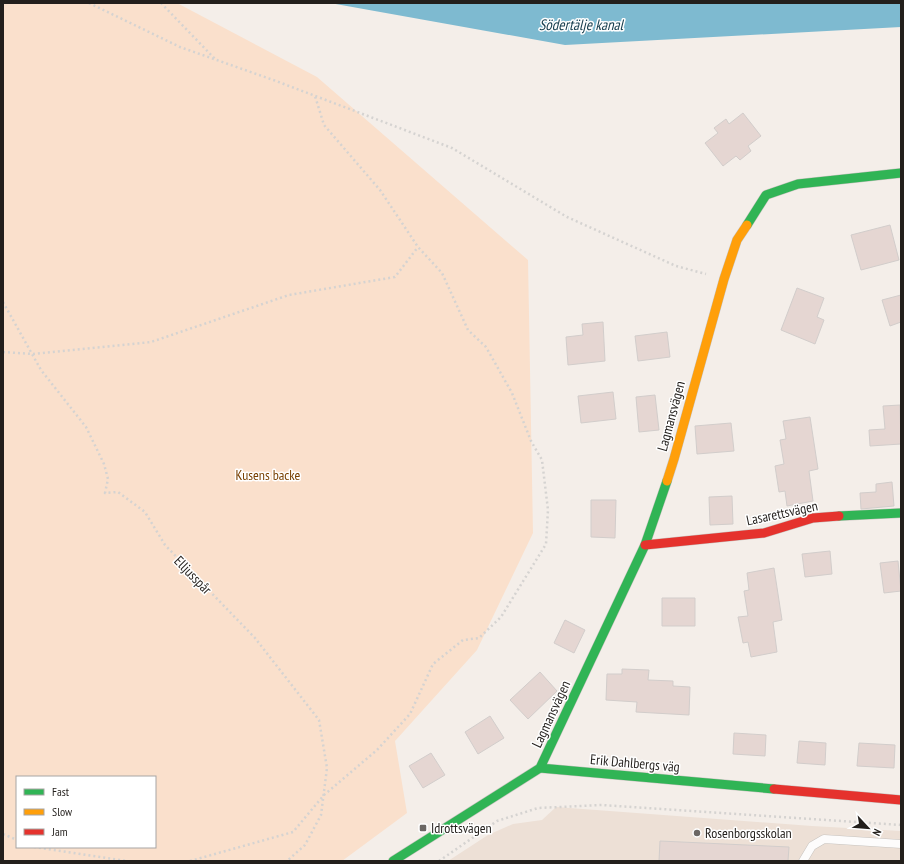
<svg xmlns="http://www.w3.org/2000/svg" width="904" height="864" font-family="'PT Sans Narrow',sans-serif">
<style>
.built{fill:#ede0d6}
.green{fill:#fae0cc;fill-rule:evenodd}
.water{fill:#7ebad0}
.building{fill:#e5d6d2;stroke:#d2cdcb}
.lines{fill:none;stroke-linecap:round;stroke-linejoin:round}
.lane-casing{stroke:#c7c3bf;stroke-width:9}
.fast-casing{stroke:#c7c3bf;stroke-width:10}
.slow-casing{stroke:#c7c3bf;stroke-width:10}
.jam-casing{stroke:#c7c3bf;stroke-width:10}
.path{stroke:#d5d3d1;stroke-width:2.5;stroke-dasharray:2 3;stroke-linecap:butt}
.lane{stroke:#fdfcfc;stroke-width:8}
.fast{stroke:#30b455;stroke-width:9}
.slow{stroke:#ff9f0a;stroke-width:9}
.jam{stroke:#e5322d;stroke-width:9}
.poi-dot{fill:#6c6764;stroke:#fff;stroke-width:1.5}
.labels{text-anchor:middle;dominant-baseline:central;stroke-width:3;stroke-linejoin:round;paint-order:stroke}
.street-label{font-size:14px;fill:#231f1c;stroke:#fff}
.park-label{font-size:14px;fill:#783f00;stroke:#fff}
.poi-label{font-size:14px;fill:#231f1c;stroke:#fff;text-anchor:start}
.water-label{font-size:15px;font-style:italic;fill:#194050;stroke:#fff}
</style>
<rect width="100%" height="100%" fill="#f4eee9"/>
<path class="built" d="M556,807L812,826L901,831V861H448L488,835L513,824L542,820Z"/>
<path class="green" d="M3,3H177L317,77L528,260L533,533L477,650L395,741L407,813L342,861H3ZM17,777H155V847H17Z"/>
<path class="water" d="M330,3H901V27L565,45Z"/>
<path class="building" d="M743,113L761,136L748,146L751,151L740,160L736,156L723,166L705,143L718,133L714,128L726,119L729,124Z
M890,225L899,260L861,270L851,235Z
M797,288L824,298L817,317L824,320L815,344L781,330Z
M901,295V322L890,326L882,300Z
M603,322L605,361L568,365L566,337L583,335L582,324Z
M667,332L670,357L638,361L635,336Z
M613,392L616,419L581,423L578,396Z
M655,395L659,430L639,432L636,397Z
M900,405L901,444L870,446L869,430L885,429L883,406Z
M810,417L818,469L809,471L813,501L787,506L785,491L779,492L775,466L784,464L780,440L786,439L783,421Z
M731,423L734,451L697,454L695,426Z
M892,482L894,506L861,509L860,493L876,492V484Z
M732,496L733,524L710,525L709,497Z
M591,500H616L615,538L591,537Z
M830,551L832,574L805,577L802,554Z
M898,561L901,591L884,593L880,563Z
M774,568L782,620L773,622L777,652L751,657L748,642L743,643L738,617L748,616L744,591L749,590L747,573Z
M662,598H695V626H662Z
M565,620L585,630L574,653L554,643Z
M622,669L649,670L648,680L673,681V686L690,687L689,715L636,712L637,702L606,700L607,674H622Z
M540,672L557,691L528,719L510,700Z
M490,716L504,738L478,754L465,732Z
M734,733L766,735L765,756L733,754Z
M799,741L826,743L825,765L797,763Z
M859,743L895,745L894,768L857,766Z
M431,753L445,775L423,788L409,766Z
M660,841L789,847L788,861H659Z"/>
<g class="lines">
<g class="lane-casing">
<path id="lane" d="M803,861L812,846L824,839L901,844"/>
</g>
<g class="fast-casing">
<path id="fast" d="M747,225L766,195L798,184L901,173
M839,516L901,513
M540,768L645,545L667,481
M393,861L540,768L774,789"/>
</g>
<g class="slow-casing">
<path id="slow" d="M667,481L674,459L724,279L737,240L747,225"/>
</g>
<g class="jam-casing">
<path id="jam" d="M645,545L764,533L813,518L839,516
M774,789L901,800"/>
</g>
<path class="path" d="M89,3L180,47L276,81L452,148L567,217L676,266L706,274
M161,3L215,59
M3,302L41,370L86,427L104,464L108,479L105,493L118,492L145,512L165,545L255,638L319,720L327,768L321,815L305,845L287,861
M3,352L33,354L151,342L289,295L395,277L418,247
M3,834L17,840
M34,847L126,861
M190,861L293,832L324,795L377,750L410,714L433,664L463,640L479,638L501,617L546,544L548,510L542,460L531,441L512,393L486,347L468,330L442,273L418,247L380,190L324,125L315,96
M439,861L497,821L538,808L602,805L901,825"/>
<use href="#lane" class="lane"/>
<use href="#fast" class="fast"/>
<use href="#slow" class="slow"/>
<use href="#jam" class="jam"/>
</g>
<g class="poi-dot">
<rect x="419" y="824" width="8" height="8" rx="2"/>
<circle cx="697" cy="833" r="4"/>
</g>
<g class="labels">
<g class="street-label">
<text transform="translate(671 416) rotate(-75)">Lagmansvägen</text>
<text transform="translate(782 513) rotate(-12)">Lasarettsvägen</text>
<text transform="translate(193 575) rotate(46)">Elljusspår</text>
<text transform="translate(551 714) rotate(-65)">Lagmansvägen</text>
<text transform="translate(635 763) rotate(5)">Erik Dahlbergs väg</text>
</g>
<g class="park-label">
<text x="268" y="475">Kusens backe</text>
</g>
<g class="poi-label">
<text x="431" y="828">Idrottsvägen</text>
<text x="705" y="833">Rosenborgsskolan</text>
</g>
<g class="water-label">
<text x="581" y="24">Södertälje kanal</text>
</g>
</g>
<rect width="904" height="864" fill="none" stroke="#231f1c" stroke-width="8"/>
<rect x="16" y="776" width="140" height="72" fill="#ffffff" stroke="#a7a5a4"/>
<rect x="24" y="789" width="20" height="6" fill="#30b455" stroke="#a7a5a4"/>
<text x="52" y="796" font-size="12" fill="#231f1c">Fast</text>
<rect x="24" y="809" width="20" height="6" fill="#ff9f0a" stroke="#a7a5a4"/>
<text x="52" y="816" font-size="12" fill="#231f1c">Slow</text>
<rect x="24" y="829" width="20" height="6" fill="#e5322d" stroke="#a7a5a4"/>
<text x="52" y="836" font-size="12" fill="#231f1c">Jam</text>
<g transform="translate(868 828) rotate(116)" stroke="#ffffff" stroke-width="3" paint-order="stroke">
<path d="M0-3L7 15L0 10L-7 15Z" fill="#231f1c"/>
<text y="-6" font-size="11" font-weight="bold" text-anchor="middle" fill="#231f1c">N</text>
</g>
</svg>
